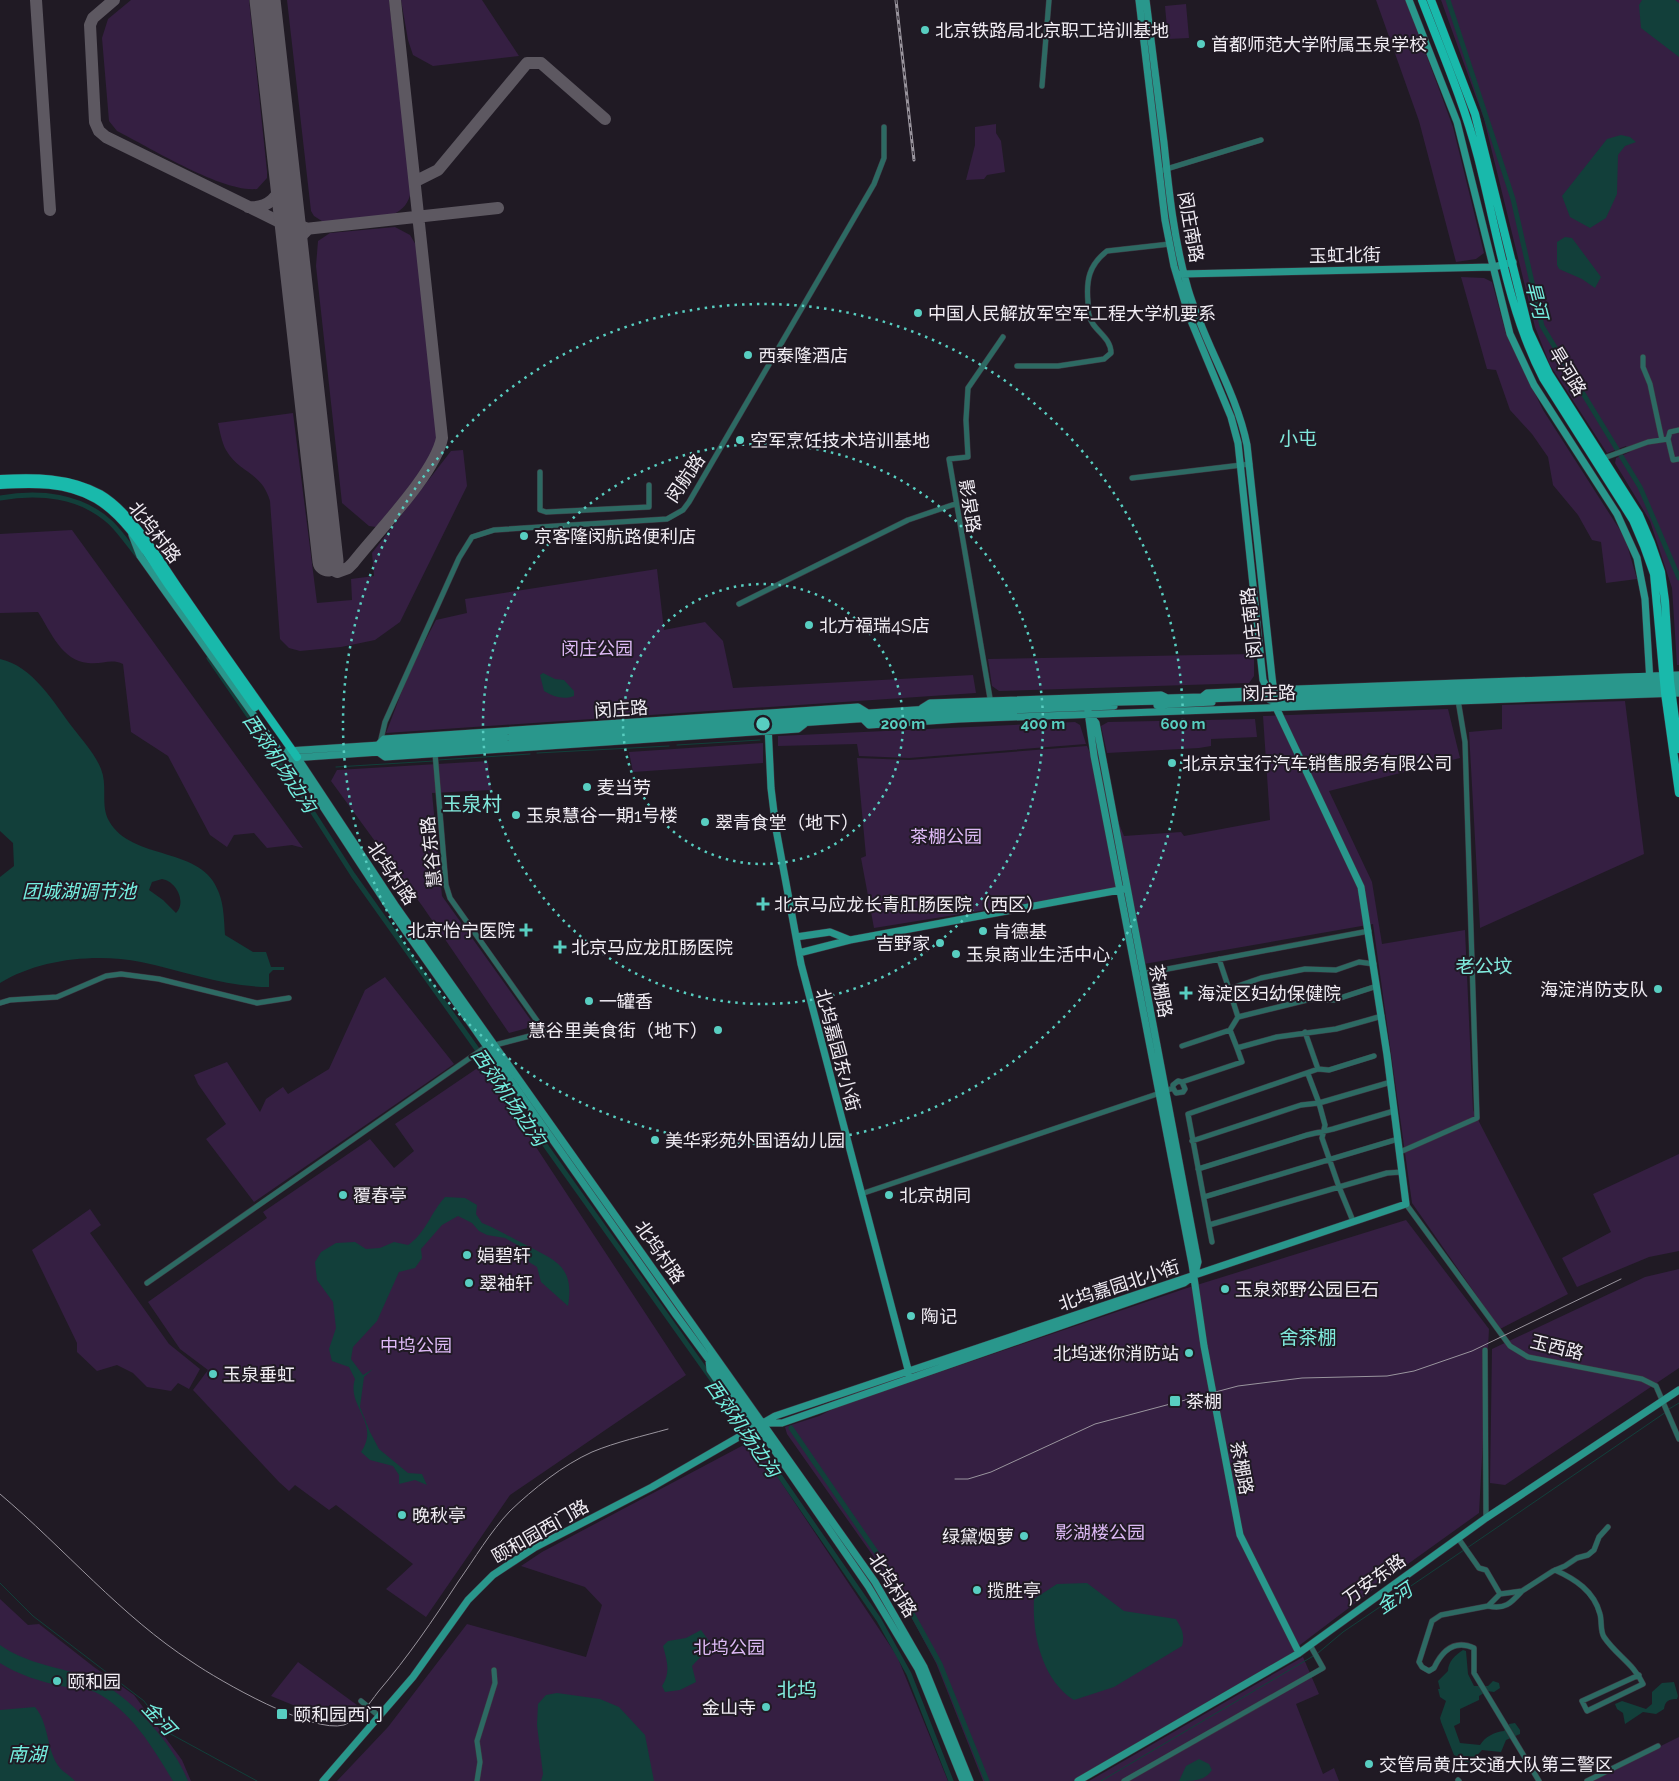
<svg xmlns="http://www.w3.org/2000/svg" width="1679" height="1781" font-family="Raleway,'Noto Sans SC',sans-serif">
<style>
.green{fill:#351f42}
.water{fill:#123f3a;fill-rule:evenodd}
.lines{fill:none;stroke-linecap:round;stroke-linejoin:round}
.stream{stroke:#123f3a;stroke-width:1}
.canal{stroke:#123f3a;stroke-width:5}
.taxiway{stroke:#5d5861;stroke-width:12}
.runway{stroke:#5d5861;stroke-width:31}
.street-casing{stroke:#3d3741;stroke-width:6}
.secondary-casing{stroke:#3d3741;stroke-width:8}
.primary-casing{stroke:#3d3741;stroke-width:9}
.street{stroke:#2d6a63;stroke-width:5}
.secondary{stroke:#29978c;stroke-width:7}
.primary{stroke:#19b9ab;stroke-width:8}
.tram{stroke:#9a959e;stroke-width:1}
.rail-casing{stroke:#9a959e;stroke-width:3}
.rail{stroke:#201a24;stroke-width:1;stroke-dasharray:4;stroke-linecap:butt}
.ring{fill:none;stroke:#58cec1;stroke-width:2.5;stroke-dasharray:2.5 5}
.poi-dot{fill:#58cec1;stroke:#201a24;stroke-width:2}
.labels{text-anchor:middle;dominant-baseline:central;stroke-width:4;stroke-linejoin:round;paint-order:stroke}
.poi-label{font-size:18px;fill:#f0ecf3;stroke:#201a24;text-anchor:start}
.street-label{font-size:18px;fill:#f0ecf3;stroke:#201a24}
.park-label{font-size:18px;fill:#ddb9f5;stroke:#201a24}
.water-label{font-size:19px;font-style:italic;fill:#74efe0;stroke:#201a24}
.neighbourhood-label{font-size:19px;fill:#80e9dc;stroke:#201a24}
.quarter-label{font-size:20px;fill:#80e9dc;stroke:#201a24}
.centre{fill:#58cec1;stroke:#201a24;stroke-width:2.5}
.ring-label{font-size:15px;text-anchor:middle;font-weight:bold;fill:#58cec1;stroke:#201a24;stroke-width:4;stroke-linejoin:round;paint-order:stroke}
</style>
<rect width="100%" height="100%" fill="#201a24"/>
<path class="green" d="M131,0H249L267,171V178L257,189C223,193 149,147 117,131L109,121L102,38L108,19Z
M287,0H389L411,191C409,203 403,210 392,215L325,223L314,216L311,211Z
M401,0H482L519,56L433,66L413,55L408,40Z
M1376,0H1406L1453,127L1484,253L1476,259L1456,262L1419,121Z
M1441,0H1679V665H1677L1672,588L1650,521L1615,463L1616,458L1630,452L1626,446L1607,453L1550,365L1535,327L1484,119Z
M1186,4L1189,38L1168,39L1165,6Z
M996,124V133L1001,141L1005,172L987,175L984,179L966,180L975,145V127Z
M395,227L410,235L419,250L438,429L433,453L428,464L376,527L369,526L342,503L316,266L318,241L330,233Z
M1461,277L1484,278L1492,282L1506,334L1543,410L1625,538L1637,579L1606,583L1601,542L1592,540L1578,515L1553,485L1548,457L1532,434L1510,410L1496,370L1487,369Z
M293,413L317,603L352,600L351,579L374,576L372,553L451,451L463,450L467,486L400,622L375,640L341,647L300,651L289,648L280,639L270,501C262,472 239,473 226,450C222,443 220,432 218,423Z
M72,530L303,848L292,845L267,848L254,833L234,835L227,847L210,835L168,756L131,732L123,664C110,658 102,665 88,663C62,661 51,632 38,612L0,613V534Z
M657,569L664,630L705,622L723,641L733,688L973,675L976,693L386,733L410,670L436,620L467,613L465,599Z
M1254,654V676L1249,683L999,691L992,686L988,659Z
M1625,701L1644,854L1480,928L1469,732L1502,729V705Z
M1448,709L1460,758L1329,791L1372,882L1382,944L1465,930L1473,1110L1568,1294L1500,1329L1412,1203L1373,924L1144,964L1129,887L874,928L861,858L866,856L857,758L909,760L1087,746L1124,836L1181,832L1184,836L1270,820L1263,716Z
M1255,719L1257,737L1211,739V746L1199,748L1107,753L1101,726L1108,722Z
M1075,722L1080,725L1086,744L909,758L859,756L857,744L778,746V736Z
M763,743V763L633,772L629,752Z
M488,761L491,790L432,793L442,896L535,1026L509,1033L423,907L331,781L337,770Z
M385,977L454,1064L254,1202L206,1139L226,1124L198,1084L194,1075L227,1062L260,1112L266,1099L283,1087L288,1094L329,1069L365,990Z
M482,1065L686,1375L510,1495L426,1617L386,1589L413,1564L336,1505L329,1510L295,1485L289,1491L279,1482L193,1390L208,1370L180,1349L148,1302L267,1218L263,1212L370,1139L394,1168L414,1151L395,1124Z
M1679,1154V1251L1649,1257L1577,1287L1562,1258L1611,1232L1593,1194Z
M90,1209L101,1225L90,1233L169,1344L200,1369L189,1389L178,1383L171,1391L147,1387L133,1373L117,1365L97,1371L77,1352V1343L32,1250Z
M1406,1220L1489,1329L1479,1513L1387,1579L1296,1648V1651L1074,1781H983L936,1663L895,1587L787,1434L785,1427L819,1416L837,1407L1184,1289Z
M1679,1269V1368L1505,1485L1490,1483L1492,1349L1645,1277Z
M753,1440L897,1656L948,1781H337L388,1727L467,1624L586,1657L602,1605L585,1587L521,1566L542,1552Z
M0,1599L28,1625L39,1624L94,1667L134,1695L182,1760L191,1781H0Z
M1303,1657L1319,1694L1296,1704L1323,1774L1334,1768L1339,1781H1089Z
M298,1662L357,1705L338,1718L322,1717L271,1696Z
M1679,1737V1781H1590Z"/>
<path class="water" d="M1642,0H1675L1679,3V57L1641,28L1639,5Z
M1621,135L1630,137L1636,142L1625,146L1618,155L1617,194L1606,218L1590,228L1570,217L1562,196L1607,139Z
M1565,237L1572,238L1601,277L1595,288L1582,279L1559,269L1557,265V242Z
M0,659C33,666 54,703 73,728C83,741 95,754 101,769C108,786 100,805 109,821C132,862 203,845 219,893C224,906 224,921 225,935L253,952H266L271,967H284V970H273L269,974V987C224,987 185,971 141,962C96,953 39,959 0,983V877L14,866L13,843L0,831ZM162,879C176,881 187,902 176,913L163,900L149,890L152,882Z
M543,673L555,679L564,680L574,691V696C563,700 554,697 544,691L540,675Z
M445,1197L465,1198L477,1205L476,1214L482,1223C497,1229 510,1237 524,1244C554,1260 575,1265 568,1306L541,1282L537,1267L529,1262L528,1253L523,1248L505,1238L487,1235L479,1231L472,1223L458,1216L442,1225L421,1249L422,1258L415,1268L399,1272L377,1321L353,1347L351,1359L363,1375L373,1369L364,1377L360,1407L370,1432L379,1449L408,1473L422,1474L427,1485L415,1480L399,1484V1475L393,1466L370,1460L361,1452C381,1423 346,1406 355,1379L349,1367L332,1361L329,1349L336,1328L333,1302L317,1280L315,1262L321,1252L336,1243L355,1242L366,1249L380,1248L394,1242L408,1245C426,1233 431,1212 445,1197Z
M1087,1583L1124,1611L1176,1619C1182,1629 1185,1635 1182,1646L1114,1687L1074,1700C1042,1680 1032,1634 1034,1599L1057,1584Z
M701,1630L709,1641L708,1649L692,1666L696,1682L680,1690L665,1692L662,1686C671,1672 667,1661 663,1646L668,1641L686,1638Z
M0,1645C28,1665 62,1667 93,1679C128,1693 175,1746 188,1781H173C153,1748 131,1710 95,1692C86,1688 71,1688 61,1686C41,1682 17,1674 0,1663Z
M1463,1650L1466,1651L1468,1674L1474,1686H1488L1493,1681L1499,1683L1500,1688L1494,1692L1487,1691L1479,1696V1700L1460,1709V1723L1454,1726L1460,1743L1480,1745C1485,1737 1494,1732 1504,1731L1509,1724L1515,1723L1520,1730V1734L1506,1740L1501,1752L1482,1750L1467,1766L1463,1759L1454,1755L1441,1722L1440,1718L1446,1701L1440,1697L1438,1689H1440L1438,1681L1448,1671C1448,1662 1455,1655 1463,1650Z
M1674,1682L1678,1696L1677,1699C1669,1699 1665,1701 1664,1709L1656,1714L1643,1712L1625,1724L1623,1713L1617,1709L1615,1704L1622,1701L1646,1709L1652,1704V1692L1662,1683Z
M557,1693L600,1699L619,1707L645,1735L654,1781H541L543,1774L537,1725L538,1704L546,1695Z
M35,1707C50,1725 46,1751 60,1768C64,1773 71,1776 75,1781H0V1710Z
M1199,1759L1209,1764L1212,1770C1205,1781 1193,1781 1179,1781L1186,1766Z"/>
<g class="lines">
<path class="stream" d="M677,745L760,740
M537,753L669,746
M438,760L530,754
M336,767L434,761
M1669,1409L1679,1403
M1467,1548L1666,1412
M0,1583L33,1616L144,1701L167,1732L257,1781
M1318,1653L1343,1632L1464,1550
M1101,1781L1315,1655"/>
<path class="canal" d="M1448,0L1513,199L1542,326L1640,487L1679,578
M0,498C39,491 81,495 111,523C121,533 129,545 138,556
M209,658L287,772L353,875L733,1409
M791,1428L887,1568L940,1664L987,1781
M748,1430L879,1620L909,1674L951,1781"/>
<path class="taxiway" d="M36,0L50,210
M114,0L93,18L90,25L95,122L99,131L106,137L296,230L498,208
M416,181L438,170L527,63H541L605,119
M248,207C269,209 279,196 285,178
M289,211L298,225L308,229L298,239L293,250
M328,561L329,568L337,572L348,568L353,563C377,532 435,474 442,438L395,0"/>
<path class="runway" d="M265,0L328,561"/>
<g class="street-casing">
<path id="street" d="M1042,86L1049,0
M1160,171L1261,140
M1643,357V367L1650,384L1662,440
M1017,366H1058L1104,359L1111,353C1111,340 1100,334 1093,324C1088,317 1088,310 1088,302C1086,280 1089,265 1107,251L1170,244
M1679,430L1670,432L1668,439L1673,460L1679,459
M1604,458L1648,442L1668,439
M540,472V510L546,512L649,507V485
M1132,478L1250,464
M739,604L908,520L955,504
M991,704L949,459L968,457L966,420L968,388L1003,337
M378,752L385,722L459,558L472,537L494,530L667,519L683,510L689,502L874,184L884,158V127
M435,753L446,885L450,898L545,1032L495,1045
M1219,959L1229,989L1261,978L1305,969L1336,970L1359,962L1374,964
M1141,974L1369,931
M1229,989L1238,1017
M0,1003L10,1000L57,997L106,976L121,974L159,979L257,1003L289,998
M1230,1030L1237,1048L1277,1037L1336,1029L1382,1016
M1305,1032L1318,1069
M1182,1046L1230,1030L1238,1017L1311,999L1334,1000L1377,986
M1308,1074L1319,1103L1391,1082
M1173,1088L1176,1093L1183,1092L1185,1089L1182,1082
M1192,1141L1301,1105L1319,1103L1325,1125L1322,1138L1339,1187L1353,1221
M1400,1152L1477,1118L1465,742L1458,700
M1198,1169L1307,1135L1333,1129L1394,1111
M861,1194L1160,1093L1173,1088V1085L1178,1081L1182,1082L1242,1062L1237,1048
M1204,1197L1398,1139
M1406,1204L1510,1346L1528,1357L1642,1379L1656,1386L1679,1439
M1209,1225L1387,1173L1402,1172
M1212,1242L1188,1114L1318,1069L1329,1070L1374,1056
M147,1283L487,1046
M1485,1350L1486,1518
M1458,1538L1479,1568L1486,1570L1500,1594L1488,1606C1505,1610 1511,1603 1522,1591L1500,1594
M1555,1570C1575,1579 1594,1591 1600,1614C1602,1621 1600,1631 1604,1637C1616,1655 1634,1664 1643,1684L1587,1711L1582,1701L1639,1675
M1522,1591L1553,1571L1565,1566L1577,1558L1588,1555L1594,1550L1599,1537L1608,1527
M1488,1606L1441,1615L1432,1621L1419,1662L1422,1667L1429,1671L1434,1668C1442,1651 1454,1639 1474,1648V1673L1539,1781
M361,1701L380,1717
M1458,1780L1459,1781
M477,1781L480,1762L477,1741L495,1683L494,1670
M1124,1781L1323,1668L1310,1645
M1587,1781L1658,1746"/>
</g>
<g class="secondary-casing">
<path id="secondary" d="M1146,0C1152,48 1158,95 1164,143C1169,192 1174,241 1188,289C1204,343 1236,391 1247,445L1272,677L1273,685L1269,696
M1409,0L1457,122L1510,334L1534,385L1617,514L1637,558L1645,599L1650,682L1655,683
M1181,274L1494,267L1513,262
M132,535L140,556L280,752L291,758L390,909L676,1315L757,1425L868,1586L918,1669L963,1781
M1202,697L1207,693L1271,690L1679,675
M1270,700L1288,702L1679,686
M1087,704L1094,756L1192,1264L1204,1346L1238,1525L1240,1535L1299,1653
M1157,705L1212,702
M922,708L930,703L1161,695L1167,698
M1089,714L1096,723L1198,1262L1195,1273
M862,718L869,725L959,719L1679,693
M768,725L771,788L776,829L801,964L910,1377
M379,744L384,739L858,707L866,712
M288,751L991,705L1162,701L1167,698L1202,697L1206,699L1679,681
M378,752L385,757L798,729L807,722
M297,757L395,905L875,1582L924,1667L970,1781
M292,758L959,712L1114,706
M796,937L830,932L850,940
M799,953L850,940L1125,889
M709,1360L710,1370L751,1429
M766,1423H782L1184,1283L1192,1277
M323,1781L413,1677L468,1600L493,1575L534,1548L652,1487L775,1416L1406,1204L1387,1055L1361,887L1263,680L1238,443L1231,417L1189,316L1174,266L1165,220L1139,0
M1078,1781L1299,1653L1486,1518L1679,1390"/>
</g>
<g class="primary-casing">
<path id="primary" d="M1422,0C1442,52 1464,103 1478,157C1497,231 1508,310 1543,378L1633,520L1644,546L1654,574L1665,693L1679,793
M1431,0L1475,114L1529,331L1549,374L1639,515L1651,543L1661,572L1665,601L1670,681L1679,749
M0,479C34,477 69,477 100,494C134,514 161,564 184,596C221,650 259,703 297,757
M0,485C33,483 66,482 96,499C128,518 149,557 169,586C198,626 226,666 255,707"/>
</g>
<use href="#street" class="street"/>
<use href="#secondary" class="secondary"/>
<use href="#primary" class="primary"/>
<path class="tram" d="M955,1479H968L991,1472L1095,1424L1238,1386L1302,1378L1387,1376L1414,1371L1472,1351L1621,1279
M0,1494C65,1549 121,1616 192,1662C220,1681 312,1734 344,1725C358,1720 369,1704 378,1692C408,1657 433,1620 458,1582C475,1558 490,1532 510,1511C533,1489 563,1465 592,1452C616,1442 643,1436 668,1429"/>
<g class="rail-casing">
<path id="rail" d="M896,0L914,160"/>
</g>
<use href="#rail" class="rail"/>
</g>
<g class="ring">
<circle cx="763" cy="724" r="140"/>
<circle cx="763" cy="724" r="280"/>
<circle cx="763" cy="724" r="420"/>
</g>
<g class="poi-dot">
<circle cx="925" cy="30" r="5"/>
<circle cx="1201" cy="44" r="5"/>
<circle cx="918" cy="313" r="5"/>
<circle cx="748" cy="355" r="5"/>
<circle cx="740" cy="440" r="5"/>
<circle cx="524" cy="536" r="5"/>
<circle cx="809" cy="625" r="5"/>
<circle cx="1172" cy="763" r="5"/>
<circle cx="587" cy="787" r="5"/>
<circle cx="516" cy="815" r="5"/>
<circle cx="705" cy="822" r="5"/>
<path d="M760.5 896.5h5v5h5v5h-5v5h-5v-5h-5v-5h5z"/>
<path d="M523.5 922.5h5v5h5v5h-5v5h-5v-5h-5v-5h5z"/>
<circle cx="983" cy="931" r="5"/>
<circle cx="940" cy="943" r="5"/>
<path d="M557.5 939.5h5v5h5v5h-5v5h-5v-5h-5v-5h5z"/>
<circle cx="956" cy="954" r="5"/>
<circle cx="1658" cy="989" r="5"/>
<path d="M1183.5 985.5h5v5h5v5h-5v5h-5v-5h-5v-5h5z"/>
<circle cx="589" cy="1001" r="5"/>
<circle cx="718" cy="1030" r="5"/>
<circle cx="655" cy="1140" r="5"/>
<circle cx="343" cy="1195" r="5"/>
<circle cx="889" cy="1195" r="5"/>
<circle cx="467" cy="1255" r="5"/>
<circle cx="469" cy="1283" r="5"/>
<circle cx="1225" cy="1289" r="5"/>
<circle cx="911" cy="1316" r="5"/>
<circle cx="1189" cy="1353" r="5"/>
<circle cx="213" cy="1374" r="5"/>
<rect x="1169" y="1395" width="12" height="12" rx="2.5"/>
<circle cx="402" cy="1515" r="5"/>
<circle cx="1024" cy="1536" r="5"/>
<circle cx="977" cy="1590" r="5"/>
<circle cx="57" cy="1681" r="5"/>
<circle cx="766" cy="1707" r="5"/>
<rect x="276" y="1708" width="12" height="12" rx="2.5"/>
<circle cx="1369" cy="1764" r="5"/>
</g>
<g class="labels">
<g class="poi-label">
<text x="935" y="30">北京铁路局北京职工培训基地</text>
<text x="1211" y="44">首都师范大学附属玉泉学校</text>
<text x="928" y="313">中国人民解放军空军工程大学机要系</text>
<text x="758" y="355">西泰隆酒店</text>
<text x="750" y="440">空军烹饪技术培训基地</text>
<text x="534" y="536">京客隆闵航路便利店</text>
<text x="819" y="625">北方福瑞4S店</text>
<text x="1182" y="763">北京京宝行汽车销售服务有限公司</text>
<text x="597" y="787">麦当劳</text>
<text x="526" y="815">玉泉慧谷一期1号楼</text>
<text x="715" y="822">翠青食堂（地下）</text>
<text x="774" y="904">北京马应龙长青肛肠医院（西区）</text>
<text x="515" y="930" text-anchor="end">北京怡宁医院</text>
<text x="993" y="931">肯德基</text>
<text x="930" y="943" text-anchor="end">吉野家</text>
<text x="571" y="947">北京马应龙肛肠医院</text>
<text x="966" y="954">玉泉商业生活中心</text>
<text x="1648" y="989" text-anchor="end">海淀消防支队</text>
<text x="1197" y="993">海淀区妇幼保健院</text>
<text x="599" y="1001">一罐香</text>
<text x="708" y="1030" text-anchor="end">慧谷里美食街（地下）</text>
<text x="665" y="1140">美华彩苑外国语幼儿园</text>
<text x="353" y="1195">覆春亭</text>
<text x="899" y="1195">北京胡同</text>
<text x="477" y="1255">娟碧轩</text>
<text x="479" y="1283">翠袖轩</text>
<text x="1235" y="1289">玉泉郊野公园巨石</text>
<text x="921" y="1316">陶记</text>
<text x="1179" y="1353" text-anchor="end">北坞迷你消防站</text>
<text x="223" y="1374">玉泉垂虹</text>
<text x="1186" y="1401">茶棚</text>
<text x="412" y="1515">晚秋亭</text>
<text x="1014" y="1536" text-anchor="end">绿黛烟萝</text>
<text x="987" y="1590">揽胜亭</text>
<text x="67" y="1681">颐和园</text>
<text x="756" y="1707" text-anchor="end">金山寺</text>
<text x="293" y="1714">颐和园西门</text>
<text x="1379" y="1764">交管局黄庄交通大队第三警区</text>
</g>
<g class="street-label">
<text transform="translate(1191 227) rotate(80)">闵庄南路</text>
<text transform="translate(1345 255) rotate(-1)">玉虹北街</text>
<text transform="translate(1568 371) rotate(59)">旱河路</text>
<text transform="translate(685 478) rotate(-56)">闵航路</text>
<text transform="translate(970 506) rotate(81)">影泉路</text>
<text transform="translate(155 532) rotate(52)">北坞村路</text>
<text transform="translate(1251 623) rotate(-96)">闵庄南路</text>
<text transform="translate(1269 693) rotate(-1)">闵庄路</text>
<text transform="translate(621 709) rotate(-4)">闵庄路</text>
<text transform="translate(431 852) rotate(-96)">慧谷东路</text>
<text transform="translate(392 873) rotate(56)">北坞村路</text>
<text transform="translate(1161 991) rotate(79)">茶棚路</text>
<text transform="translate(838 1050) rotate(75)">北坞嘉园东小街</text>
<text transform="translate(660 1252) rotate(55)">北坞村路</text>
<text transform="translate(1119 1285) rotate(-18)">北坞嘉园北小街</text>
<text transform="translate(1557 1347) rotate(14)">玉西路</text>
<text transform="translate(1242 1468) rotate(79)">茶棚路</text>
<text transform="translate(540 1531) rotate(-30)">颐和园西门路</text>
<text transform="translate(1374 1579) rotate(-36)">万安东路</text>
<text transform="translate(893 1585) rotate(57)">北坞村路</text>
</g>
<g class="park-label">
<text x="597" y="648">闵庄公园</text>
<text x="946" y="836">茶棚公园</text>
<text x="416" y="1345">中坞公园</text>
<text x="1100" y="1532">影湖楼公园</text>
<text x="729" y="1647">北坞公园</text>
</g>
<g class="water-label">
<text transform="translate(1537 300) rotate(76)">旱河</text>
<text transform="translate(280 763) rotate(56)">西郊机场边沟</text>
<text x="79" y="891">团城湖调节池</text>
<text transform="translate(509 1097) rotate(55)">西郊机场边沟</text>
<text transform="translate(743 1428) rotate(55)">西郊机场边沟</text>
<text transform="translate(1394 1598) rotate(-34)">金河</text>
<text transform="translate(159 1718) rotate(47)">金河</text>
<text x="27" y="1754">南湖</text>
</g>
<g class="neighbourhood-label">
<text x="1298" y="438">小屯</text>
<text x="1484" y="966">老公坟</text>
<text x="1308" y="1337">舍茶棚</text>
</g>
<g class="quarter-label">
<text x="472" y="804">玉泉村</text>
<text x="797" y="1690">北坞</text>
</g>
</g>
<circle cx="763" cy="724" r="8" class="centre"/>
<g class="ring-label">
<text x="903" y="729">200 m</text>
<text x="1043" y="729">400 m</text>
<text x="1183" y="729">600 m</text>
</g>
</svg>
